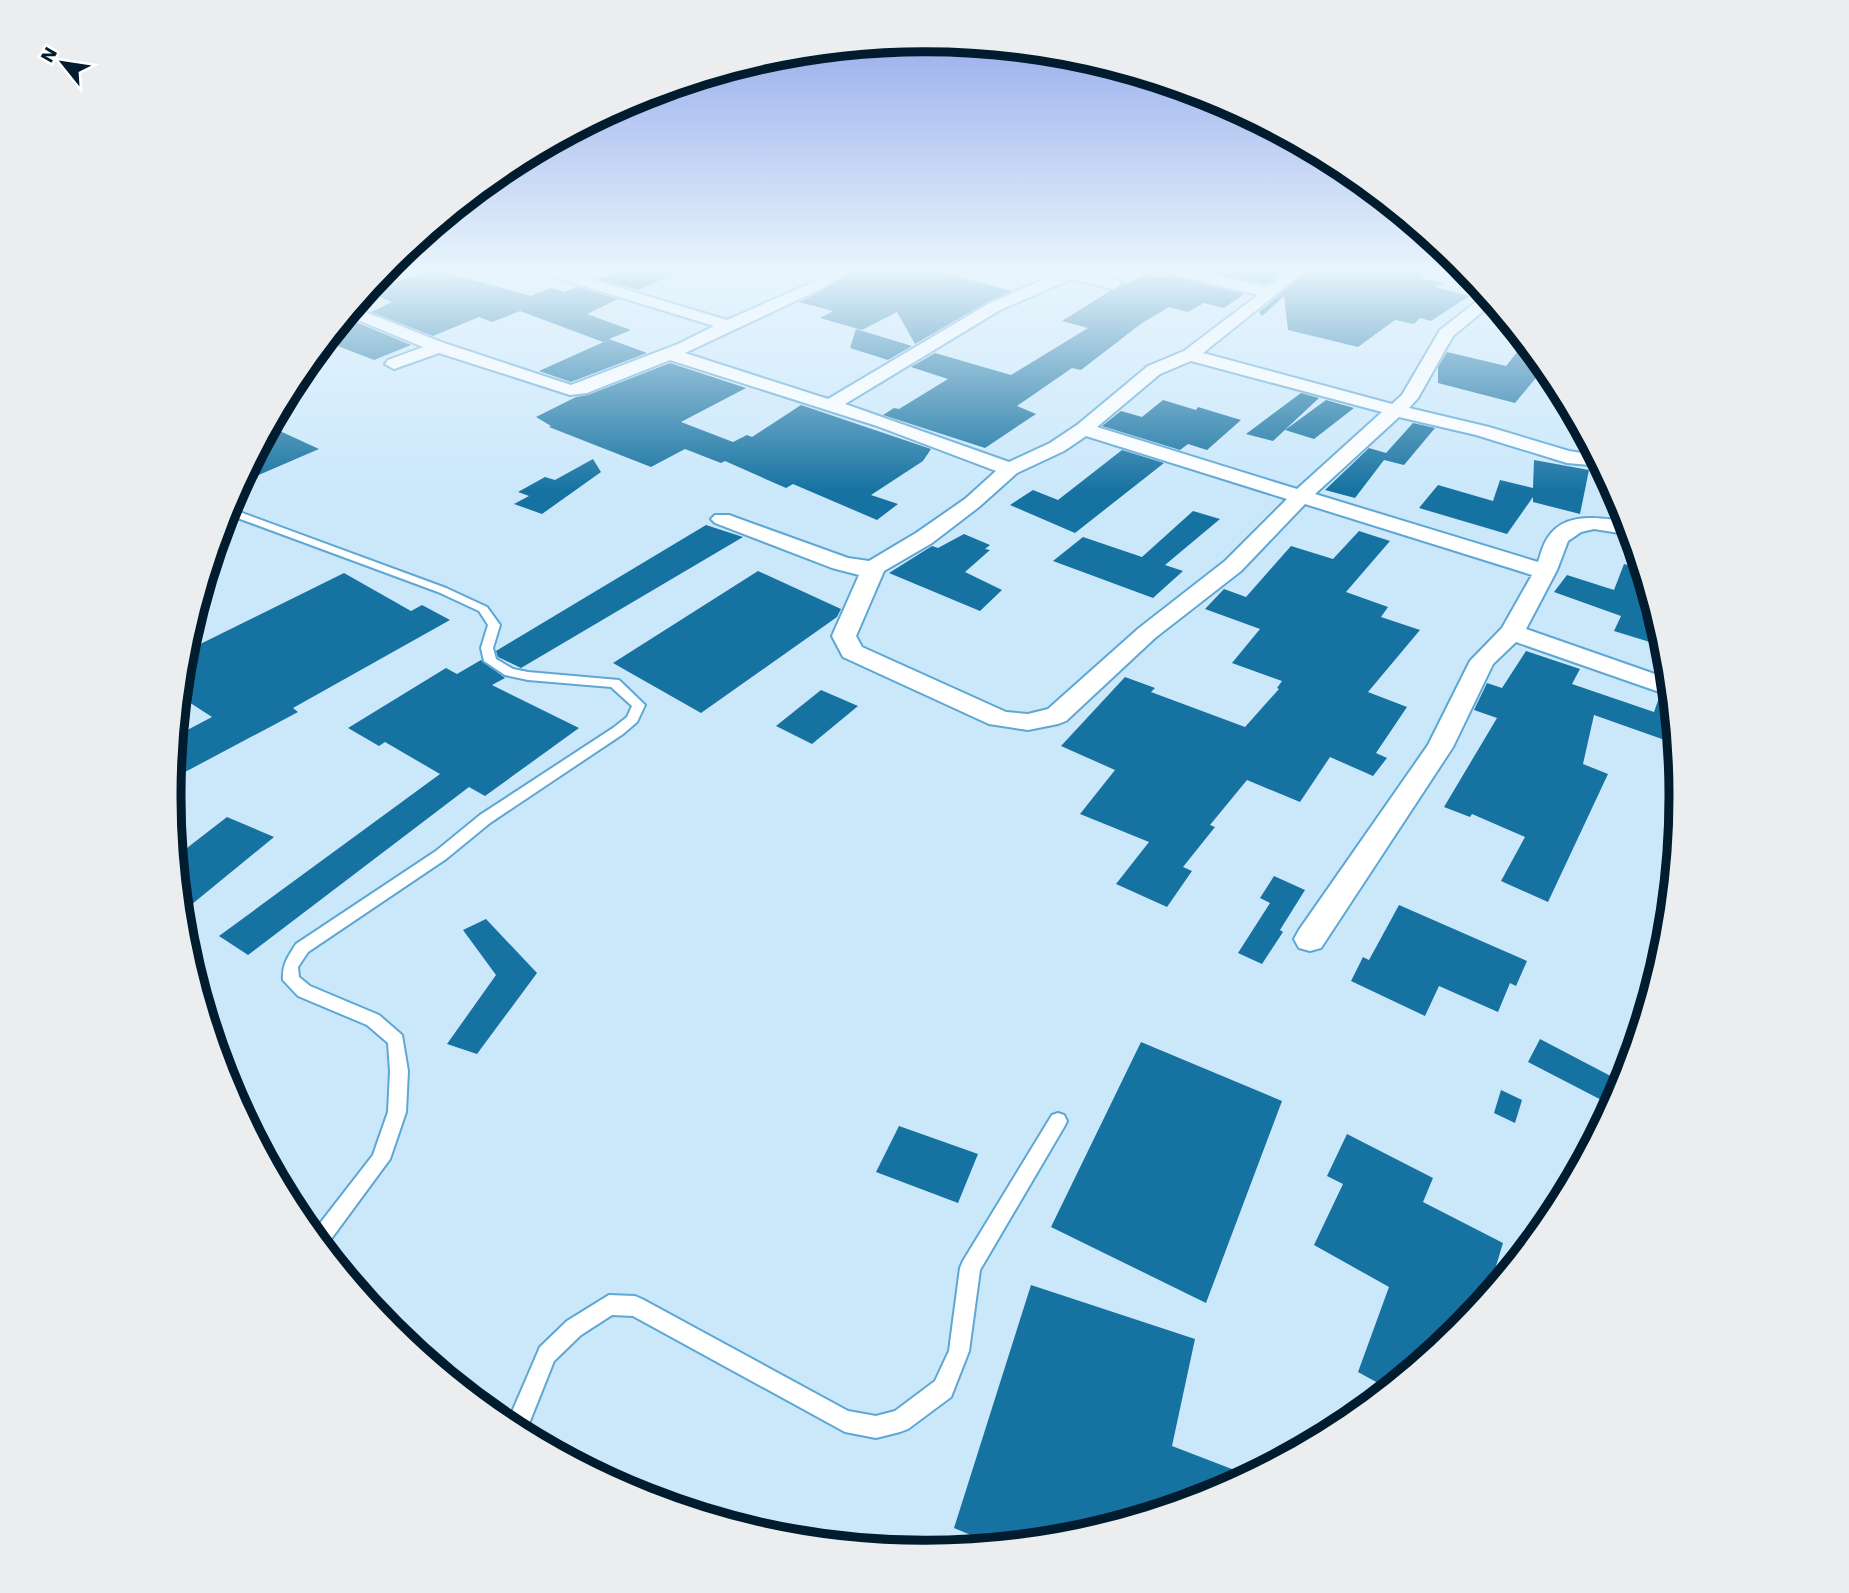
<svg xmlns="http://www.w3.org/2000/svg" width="1849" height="1593" font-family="'Work Sans',sans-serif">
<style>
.building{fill:#1672a1}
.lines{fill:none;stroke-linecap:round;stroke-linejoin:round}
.lane-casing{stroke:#5da7d5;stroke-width:4}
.street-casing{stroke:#5da7d5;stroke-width:4}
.lane{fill:#fff;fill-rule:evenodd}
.street{fill:#fff;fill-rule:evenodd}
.rim{fill:none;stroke:#001c2e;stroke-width:9}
</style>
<rect width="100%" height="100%" fill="#cbe8fb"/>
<path class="building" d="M626,268H687L638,290L598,279Z
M857,268H925L1012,291L987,302L915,344L897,312L862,330L820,318L833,311L799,302L822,291Z
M1192,268H1289L1266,284Z
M1311,268H1434L1420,278L1444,283L1435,287L1469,296L1431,321L1420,318L1414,324L1395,320L1358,347L1288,330L1284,296L1262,316L1259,312Z
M433,269L531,296L551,288L564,292L577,287L618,299L587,314L631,330L609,339L647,353L571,382L539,371L608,340L603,342L520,311L492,322L479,317L433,336L371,312L392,302L368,292Z
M1146,274L1163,278L1166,275L1244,294L1224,308L1204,303L1188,312L1169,307L1142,323L1081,370L1072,368L1017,406L1036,414L985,448L883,415L894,408L899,409L948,379L911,367L935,353L1011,375L1088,328L1062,321L1123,283L1127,284Z
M351,320L411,345L374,360L325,341L337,326Z
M856,329L912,346L888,360L850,348Z
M1528,345L1545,367L1515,403L1438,383V367L1447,352L1506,366L1518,351L1522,352Z
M670,363L746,388L681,422L733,442L747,435L752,437L801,405L931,449L923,461L871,495L898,504L877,520L793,484L786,488L725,461L721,463L685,449L651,467L549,427L551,426L536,417L576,397L588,395Z
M1301,393L1319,398L1273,441L1246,434Z
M1163,400L1196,410L1198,407L1241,420L1207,450L1188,444L1180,450L1102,426L1121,411L1142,417Z
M1326,400L1354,408L1314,439L1285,430Z
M1413,423L1435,428L1404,465L1384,460L1355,498L1325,490L1369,448L1386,453Z
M269,426L319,449L238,484L252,457Z
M1122,450L1164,463L1075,533L1010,505L1033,490L1058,500Z
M593,459L601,472L542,514L514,504L529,496L518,492L545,477L555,480Z
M1534,460L1589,470L1580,514L1533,502V497L1507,534L1419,508L1438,485L1493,501L1500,480L1533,488Z
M1193,511L1220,519L1165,565L1183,571L1153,598L1053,561L1083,537L1142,557Z
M706,525L743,537L521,668L498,657L496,651Z
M1359,531L1390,541L1346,592L1388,607L1381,617L1420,630L1368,692L1407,707L1376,753L1387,758L1373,776L1330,757L1300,802L1247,780L1210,825L1215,827L1183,867L1192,871L1167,907L1116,884L1149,842L1080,814L1115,770L1061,746L1125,677L1155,688L1151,692L1245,727L1279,689L1277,688L1282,681L1232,663L1260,629L1205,609L1224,589L1246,597L1291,546L1333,559Z
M964,534L990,545L985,549L990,550L965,572L1002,590L980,611L889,573L932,546L938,548Z
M1624,564L1642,569L1666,647L1614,631L1621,616L1554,592L1567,575L1614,590Z
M758,571L841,609L837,617L701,713L613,663Z
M344,573L411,611L422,605L450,620L293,708L298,712L170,780L174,737L212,717L178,695L182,653Z
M1526,651L1580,669L1572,684L1654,712L1660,695L1671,698L1676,744L1594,715L1583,764L1608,774L1548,902L1501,881L1525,837L1472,814L1470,817L1444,807L1497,718L1474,710L1487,683L1502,688Z
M481,660L505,678L492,685L579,728L485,796L469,787L248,955L219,936L440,774L385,742L379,746L348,728L446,668L457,674Z
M821,690L858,706L812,744L776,726Z
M227,817L274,837L180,914L174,858Z
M1274,876L1305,890L1280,930L1283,932L1262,964L1238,953L1270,903L1260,898Z
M1399,905L1527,961L1516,986L1510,983L1498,1012L1439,986L1425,1016L1351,981L1363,957L1369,960Z
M486,919L537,973L477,1054L447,1044L496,975L463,930Z
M1540,1039L1624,1083L1613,1106L1528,1062Z
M1141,1042L1282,1101L1206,1303L1051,1227Z
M1501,1090L1522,1100L1515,1123L1494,1113Z
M899,1126L978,1154L958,1203L876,1172Z
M1347,1134L1433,1178L1423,1202L1503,1243L1486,1299L1472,1315L1462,1310L1455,1335L1389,1389L1358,1372L1389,1287L1314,1245L1343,1184L1327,1176Z
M1031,1285L1195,1339L1172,1446L1250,1476L1214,1495L1072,1538L997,1546L954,1528Z"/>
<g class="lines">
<g class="lane-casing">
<path id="lane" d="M226,507L446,588L487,607L500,625L493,648L496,659L513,669L528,672L619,680L645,705L637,722L623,734L490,823L446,859L308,952L298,967L299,977L310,986L379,1015L402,1035L408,1071L406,1112L390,1159L323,1250L311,1235L373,1155L388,1112L390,1071L388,1043L367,1025L298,996L283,980C282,964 288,957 296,944L436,851L480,815L613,728L627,717L632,706L611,687L528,680L505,675L484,661L481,648L488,625L479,611L438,592L224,513Z
M1058,1113L1064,1115L1067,1121L1064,1127L980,1270L969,1351L951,1397L908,1429L900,1432L876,1438L845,1432L633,1316L612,1315L581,1335L554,1361L524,1436L506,1426L540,1347L567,1321L609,1295L635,1296L642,1299L848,1411L876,1416L895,1411L935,1381L949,1351L960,1268L963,1261L1052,1115Z"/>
</g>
<g class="street-casing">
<path id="street" d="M533,268H554L727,320L811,283L838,268H855L821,289L685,353L828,399L988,304L1069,268H1086L1083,272L1118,281L1121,284L1113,289L1072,279L1000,310L845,404L1009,462L1050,443L1077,425L1148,366L1184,351L1258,295L1159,271L1157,268H1182L1267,287L1293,268H1309L1203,353L1392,404L1402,395L1440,330L1486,294L1493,303L1453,336L1418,398L1409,408L1489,427L1569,451L1595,455L1601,466L1567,463L1476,435L1399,417L1315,494L1538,562C1541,554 1543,543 1549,536C1566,511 1603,518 1628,522L1632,535L1594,529L1581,532L1568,541L1557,570L1526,629L1669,679L1671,696L1516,642L1493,664L1453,747L1321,948L1310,951L1299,948L1294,939L1299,930L1428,745L1470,661L1502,628L1532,575L1305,504L1241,571L1155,638L1066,721L1058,724L1028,730L989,724L843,657L832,636L859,575L832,568L715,523L711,519L715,515H729L848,558L869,561L916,533L965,499L996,471L877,426L670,360L587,393L570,395L439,353L394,369L385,364L388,360L423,347L346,315L355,308L444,343L571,385L678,344L714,326L535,271ZM1191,361L1382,412L1297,489L1097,427L1160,374ZM1086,436L1287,499L1225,561L1139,628L1048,709L1028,714L1006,712L862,647L856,636L884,571L932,543L979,507L1017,473L1064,451Z"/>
</g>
<use href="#lane" class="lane"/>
<use href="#street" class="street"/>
</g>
<linearGradient id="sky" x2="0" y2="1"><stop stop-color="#8fa4e9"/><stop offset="0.55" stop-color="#e8f5fd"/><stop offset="1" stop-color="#e8f5fd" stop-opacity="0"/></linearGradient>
<rect width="1849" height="491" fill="url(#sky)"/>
<path d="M0 0H1849V1593H0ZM181 796a744 744 0 1 1 1488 0a744 744 0 1 1-1488 0Z" fill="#ebedee" fill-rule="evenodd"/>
<path class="rim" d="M181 796a744 744 0 1 1 1488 0a744 744 0 1 1-1488 0Z"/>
<g transform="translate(63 63) rotate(300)" stroke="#ffffff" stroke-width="5" paint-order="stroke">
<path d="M0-5L12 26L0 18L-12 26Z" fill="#001c2e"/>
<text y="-10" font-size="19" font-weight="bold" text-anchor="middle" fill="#001c2e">N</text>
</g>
</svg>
